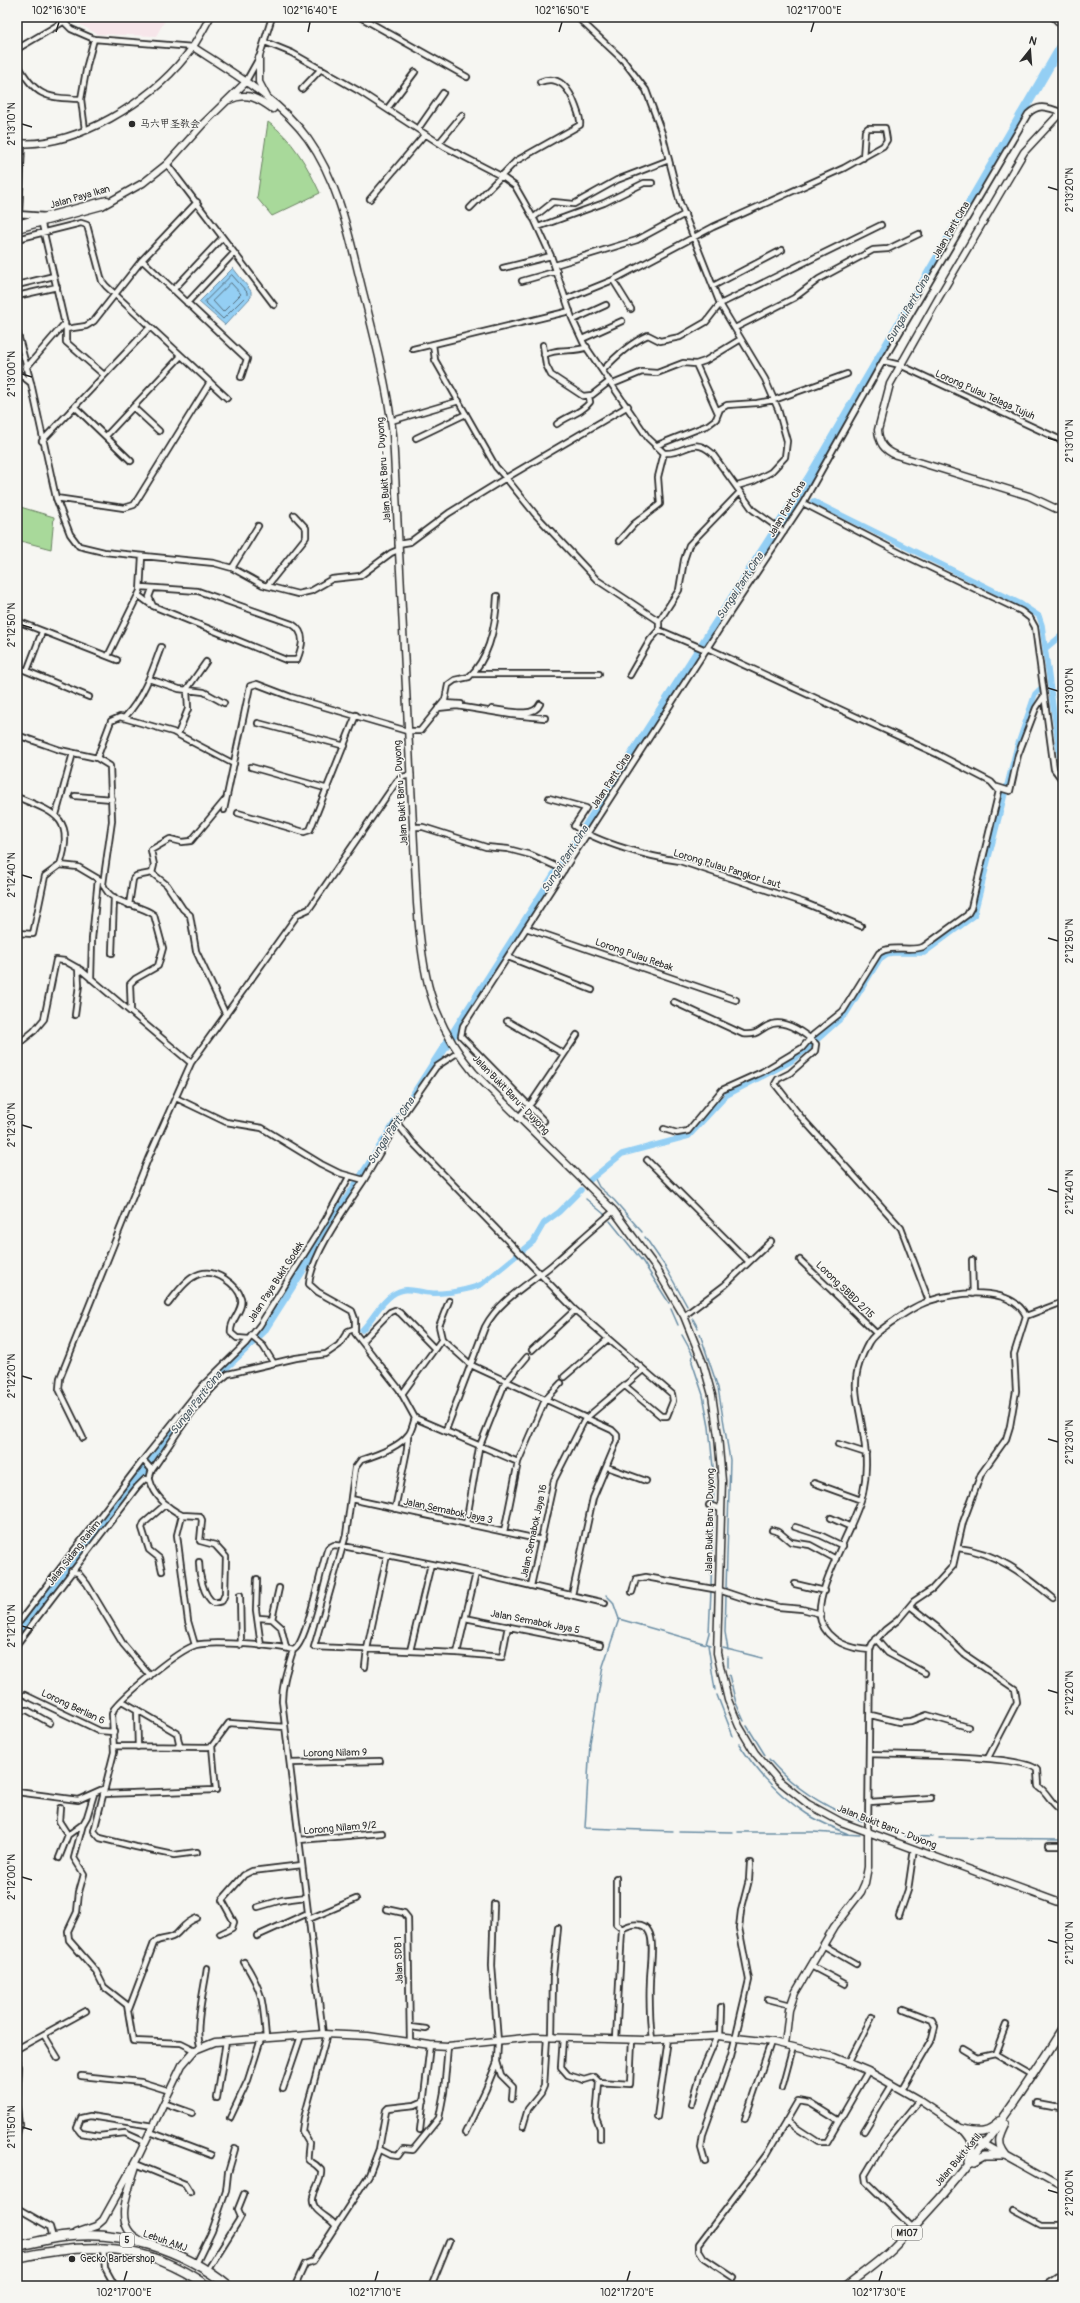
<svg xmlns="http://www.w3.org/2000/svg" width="1080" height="2303" font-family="Pangolin,'LXGW WenKai TC',sans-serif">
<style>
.built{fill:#f7e6ea}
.green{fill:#a8d99a;stroke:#6a8262}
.water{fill:#94cff4;stroke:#6a8da4}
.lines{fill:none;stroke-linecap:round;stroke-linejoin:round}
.shore{stroke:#556d7b;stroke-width:1}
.stream{stroke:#6a8da4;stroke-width:1.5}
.canal{stroke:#94cff4;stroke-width:5.5}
.river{stroke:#94cff4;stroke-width:9}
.street-casing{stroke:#2b2b2b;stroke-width:8}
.secondary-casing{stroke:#2b2b2b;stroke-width:9}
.primary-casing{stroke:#2b2b2b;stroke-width:10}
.highway-casing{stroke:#2b2b2b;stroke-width:11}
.street{stroke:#f6f6f2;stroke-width:4.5}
.secondary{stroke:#f6f6f2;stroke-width:6}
.primary{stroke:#f6f6f2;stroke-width:7}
.highway{stroke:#f6f6f2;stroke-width:8}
.ticks{fill:none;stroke:#2b2b2b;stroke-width:1.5}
.poi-dot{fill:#2b2b2b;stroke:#f6f6f2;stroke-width:1.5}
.labels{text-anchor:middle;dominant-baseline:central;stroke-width:3;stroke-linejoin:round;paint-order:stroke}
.shield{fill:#f6f6f2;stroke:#686867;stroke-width:1}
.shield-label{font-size:9px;font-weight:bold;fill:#2b2b2b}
.poi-label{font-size:10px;fill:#2b2b2b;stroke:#f6f6f2;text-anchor:start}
.street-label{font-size:10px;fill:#2b2b2b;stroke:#f6f6f2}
.water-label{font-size:11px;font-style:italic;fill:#45545d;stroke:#f6f6f2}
.neatline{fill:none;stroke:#2b2b2b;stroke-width:1.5}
.ticks-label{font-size:10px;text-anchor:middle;fill:#2b2b2b}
</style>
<rect width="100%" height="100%" fill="#f6f6f2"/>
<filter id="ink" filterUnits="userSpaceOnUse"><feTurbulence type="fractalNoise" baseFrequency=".025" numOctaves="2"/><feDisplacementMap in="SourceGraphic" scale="8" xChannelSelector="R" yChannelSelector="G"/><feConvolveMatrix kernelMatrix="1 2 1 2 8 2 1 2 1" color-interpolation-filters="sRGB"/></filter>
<g filter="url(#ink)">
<path class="built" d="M67,17H167L156,36L97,34Z"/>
<path class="green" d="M268,122C292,138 308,167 320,193L272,216L257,198Z
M17,506L54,517L51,549L17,540Z"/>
<path class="water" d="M233,268L251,291V297L225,325L199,302Z"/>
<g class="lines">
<path class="shore" d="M232,275L247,292V295L223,319L205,302Z
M231,283L241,294L223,312L213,301Z"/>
<path class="stream" d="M594,1177L599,1187L614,1200L642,1232
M586,1199L604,1214
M610,1221L643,1262L669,1303
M645,1237L665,1266L687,1306
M671,1309L678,1325
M693,1319L698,1328
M700,1334L718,1388L730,1460L726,1588
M682,1335L693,1355L692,1362L703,1395L709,1427L714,1477L711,1586
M606,1595L613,1602L619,1619
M726,1595L725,1632L728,1650
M706,1644L709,1633L711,1591
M708,1645L715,1690
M723,1648L762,1658
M728,1657V1667
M729,1675L736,1703L744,1721
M717,1695L733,1736
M747,1726L765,1755
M739,1744C757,1772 779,1796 807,1814C819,1822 835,1828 848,1834
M769,1759C794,1789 826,1808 862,1821
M673,1831L585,1828L590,1743L603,1666L619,1619L710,1645
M679,1831L733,1832
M738,1832H813L860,1835
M905,1836L932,1837
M939,1838L1063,1839"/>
<path class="canal" d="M813,501L1021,604L1039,616L1042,625L1060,758L1063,769
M1045,649L1063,634
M590,1180L622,1154L689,1136L727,1095L790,1062L807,1049L846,1014L880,959L887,954L892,953H924L974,916L1016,750L1035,694L1040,689
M362,1330C373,1319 379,1304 392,1295C406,1285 416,1292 431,1293C445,1294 470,1290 482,1284L533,1242L544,1223L559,1212L581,1190"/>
<path class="river" d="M17,1638L215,1377L263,1331L809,478L1063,43"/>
<g class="street-casing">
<path id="street" d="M59,17L71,29L94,39L193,47
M360,17L467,77
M577,17L623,60L646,90L662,133L680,203L720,304L765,379L778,409L787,441L785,457L771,472L754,481L737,486
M265,42L292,53L359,91L445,147L501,176L515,186L535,221L551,256L572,318L584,344L648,438L664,453C685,455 692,435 712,453L753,510L784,532
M17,49L63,22
M17,63C35,96 45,98 81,99L87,65L94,39
M245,83L259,58L272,17
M302,89L321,69
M81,99L85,130
M387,109L415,72
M418,129L443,93
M439,143L462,115
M167,164L274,305
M370,199L425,134
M470,208L516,161L580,125C581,119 578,113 576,107C570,90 560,74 540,82
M17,214L45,216
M19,214L22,143
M533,218L553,202L574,204L617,180L669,160
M41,220L66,329V342L104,375
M538,227L604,203L644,183H652
M17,239L81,223L87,225L102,281L106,286L227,398
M142,260L247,359L241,377
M555,265L637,240L685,214
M503,268L551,256
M613,280L631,309
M522,281L557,271
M17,285L54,276
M713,286L782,250
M173,290L222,238
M17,296L57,287
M566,299L613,280L713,227L844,168L883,146L887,140L885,128H868L865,131L863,158
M187,303L234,253
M573,320L606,305
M735,328L794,298L819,279L873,250L888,249L919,234
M66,329L86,326L94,321L142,260L197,202
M17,331L31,383L56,498L70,534L79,546L104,552L214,563L232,568L263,585L298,594L311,591L332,579L360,576L391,553L398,550
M582,339L622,321
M433,344L435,360L496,467L506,478L628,406
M543,345L546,365L551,375L583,396L592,395L610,381
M413,349L570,311
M544,355C558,347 574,353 587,347
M883,361L900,365L1063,441
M696,364L718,413
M26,368L65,323
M603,370C616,356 630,343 648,335L660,341L680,337L706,322L720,304L881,225
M17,372L31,383
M613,384L642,372L657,373L683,363L696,364L705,361L741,339
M75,407L131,461
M133,407L159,431
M391,421L459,401
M557,424C568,415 581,414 590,402L589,397
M106,436L181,356
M416,438L466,414
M42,441L150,327
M655,446L708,425L716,419L720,409L727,405L757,403L774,400L847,374
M56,498L124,508L134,505L210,382
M803,503L902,554L1021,611L1030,618L1035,627L1054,769L1063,781
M619,541L634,524L660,504L658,477L664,453
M398,544L410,542L449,513L506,478L535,514L597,580L659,621V630L650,640L630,675
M232,568L258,526
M267,586L306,537V528L294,515
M141,587L198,591L292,624C307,633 302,647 297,660H286L153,606L149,597L152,589
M138,595L150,604
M17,621L117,660
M659,621L679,590L684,560L689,545L740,492
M659,630L706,650
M108,656L140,591L142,556
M17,667L89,697
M27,671L42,632
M472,674H599
M149,679L179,689L204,692L224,703
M443,703L461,704
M438,708L457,706L512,715L545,718
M492,709C505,710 534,719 540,704
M125,717C143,698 152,672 161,647
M258,723L345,746
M178,734L188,709L187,689L206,662
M17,735L60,750L97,758L110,766L112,821L103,884C111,906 139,903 154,915L163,948L158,966L135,979L130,984L131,1012
M97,758L111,721L120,717L173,732L234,764
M251,767L328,789
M997,787L1010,791L1018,755L1036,708L1044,696
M75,796L112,799
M17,797C56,813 75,818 60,865L45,876L33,934L17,933
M549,798L586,808L574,826C599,843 649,857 680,861L805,903L861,926
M224,810L250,686L257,684L291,697L407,731H420L445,700L448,685L455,680L469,677C491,656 496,624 497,596
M238,813L304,832L310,830L356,715
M56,815L73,753
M414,827H423L486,847L508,849L531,855L564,870
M60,865L78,867L100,880
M152,873L167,885L183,909L190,915L196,951L226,1015
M129,905L133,879L136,876L152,873L154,865L151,850L170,839L182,842L191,841L225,800
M526,928L736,1000
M112,953L114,897
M508,957L592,990
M91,979L92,939L98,879
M674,1002L743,1034C760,1036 759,1028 772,1024C787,1020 806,1034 816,1044L815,1051L790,1073L778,1079L775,1084L800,1116L901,1228L929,1301
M75,1015L79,985L78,968
M507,1021L564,1054
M17,1045L34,1031L44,1019L56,960L65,961L81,970L191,1063
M176,1098L226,1122L262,1128L321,1164L339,1173L364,1180L397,1123L436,1067L457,1053
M518,1118L532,1102L577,1035
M544,1121L461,1036L463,1026L731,611L803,503L883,361L1028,114C1040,103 1047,108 1062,112
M397,1123L412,1142L575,1310L672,1394L673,1401L667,1416H661L624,1385
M664,1129L677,1133L688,1131L722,1090L762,1072L802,1048L813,1035L843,1011L879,953C892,944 908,952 923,947L967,915L971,908L999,791L991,782L937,754L707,648
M647,1160L749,1262
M364,1180C347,1206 312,1253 309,1284L318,1292L352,1311L355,1319V1333L399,1389L415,1418C413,1423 412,1431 408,1435C399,1447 374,1456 361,1460L355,1468L346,1535L314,1647L457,1653L502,1657L508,1626
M800,1260L876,1333
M972,1260L973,1294
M449,1301L439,1326L442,1339L471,1365L612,1430L617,1435V1441L593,1498L572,1595
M168,1304C182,1285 199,1261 225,1279C231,1283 239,1290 241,1298C244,1311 229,1320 231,1333L237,1338L249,1339
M684,1316L725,1285L771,1241
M1026,1316L1063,1302
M251,1336L263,1346L273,1362
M362,1341L390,1312L395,1310L400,1313L435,1349
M532,1350L575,1310
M564,1377L608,1339
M402,1394L442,1339
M415,1418L518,1462
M446,1430L485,1327C499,1300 529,1284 552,1265C573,1247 593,1228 614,1211
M83,1438L59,1389L60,1378L148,1159L191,1063L298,914L309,909L397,781L402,777L411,775
M838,1444L866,1453
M607,1467L646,1481
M152,1470C174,1439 198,1397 228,1374L296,1358L326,1354L339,1345L348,1331L354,1329
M814,1483L861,1500
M351,1499L542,1540
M709,1505L721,1509
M395,1509L407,1450L408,1436
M182,1515L200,1516L202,1520L200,1541L215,1545L226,1557L225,1594L222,1601L214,1603C203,1596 199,1574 199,1562
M831,1518L851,1527
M466,1524L479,1448L505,1383L527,1357
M795,1527L820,1535L843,1546
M772,1530L779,1532L791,1542L810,1545L836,1559
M504,1532L518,1462L545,1400L561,1383
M958,1548C996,1552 1024,1574 1053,1598
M71,1571L78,1573L87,1584L123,1644L150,1676
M162,1571L159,1558L149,1550L142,1528L144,1523L166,1504
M257,1579L256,1610L261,1646
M795,1584L825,1591
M531,1586L554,1480L585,1419L643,1370
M632,1592L636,1579L646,1577L719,1590L749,1600L779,1607L802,1609L821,1614
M240,1595L241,1645
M910,1606L938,1628L964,1654L1015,1689L1017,1702L988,1758
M259,1618L272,1619L279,1588
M465,1618L600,1645
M272,1619L281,1627L286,1647
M20,1621L143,1460
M876,1639L888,1653L925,1673
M17,1644L137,1487L145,1479L150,1480
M195,1645L188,1621L177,1535L182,1515C167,1508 154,1495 150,1480C149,1478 151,1472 152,1470L143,1460L204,1384L245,1344L260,1325L326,1219L349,1177
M410,1651L431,1564
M457,1653L476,1573
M365,1667L367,1649L387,1555
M25,1695L100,1731L114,1732
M122,1701L177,1733L180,1747
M137,1710L138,1747
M17,1711L27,1710L50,1723
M871,1715L899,1722L911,1721L927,1715L968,1727
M115,1746L208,1747L212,1746L229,1723L285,1727
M870,1754C894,1755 1028,1755 1037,1770L1038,1786C1049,1793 1051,1806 1063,1811
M290,1763L380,1761
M17,1792L78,1800L105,1788
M103,1794L216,1790L212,1746
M869,1802L931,1798
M60,1808L59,1821L68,1835
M83,1824L74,1858L84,1874L79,1892L77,1912L68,1931L69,1940L96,1971L104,1987L127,2005L133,2041L181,2043L195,2050
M868,1831L870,1650L872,1644L885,1630L898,1620L914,1601L932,1589L953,1566L963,1522L981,1474L1006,1439L1010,1426L1016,1391L1014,1354L1026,1316C1012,1285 954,1292 929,1301C914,1306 902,1315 889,1324C882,1329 874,1334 869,1342C863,1353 856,1368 856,1382C855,1392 858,1404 860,1415C865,1441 869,1465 863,1493C856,1525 812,1592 821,1621C828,1642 851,1649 870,1650
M299,1840L382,1833
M1049,1845H1063
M197,1852L174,1855L136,1847L100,1838L94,1831L114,1752L112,1714L114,1709C126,1694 178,1650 196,1645C210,1641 279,1645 293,1650
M59,1858L68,1835L83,1824L87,1817L94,1794
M494,1904L492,1966L498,2041L497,2062L501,2075L513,2087L512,2098
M258,1907L282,1900L306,1897
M386,1909L404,1913L408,1918L410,2042
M899,1916L908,1890L914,1849
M309,1919L356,1899
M622,1929C630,1924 644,1921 649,1932C655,1943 650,1968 650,1981C649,2001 650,2020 652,2040
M220,1934L232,1928L234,1922L222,1900L244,1875L252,1871L302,1865
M257,1936L308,1913
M823,1945L856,1964
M244,1962C264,1993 263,2003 266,2038
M811,1966L845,1984
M768,1999L791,2005
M129,2009L154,1943C160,1938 165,1940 172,1937C180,1934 182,1923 197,1918
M1006,2025L995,2054L1033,2076
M411,2027L426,2029
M323,2034L282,1701C282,1683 288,1667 293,1650C307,1646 321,1564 328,1548L334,1545L343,1546L476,1573L605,1603
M327,2034L304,2118L302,2131L309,2143C306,2169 307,2154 321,2170C323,2183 307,2195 315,2207C320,2215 330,2218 335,2225
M44,2035L58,2058
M720,2036L721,2007
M552,2038L553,1976L558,1928
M563,2038L561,2067L568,2075L584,2080L594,2077L599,2082L596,2118L600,2128V2139
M616,2039L622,1929L616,1924V1878
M201,2047C193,2033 205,1986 207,1968
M17,2049L86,2011
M962,2049L977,2058L995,2054
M17,2062L19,2067L17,2098
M849,2062L872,2017
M81,2076L141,2082L170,2091
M599,2082L630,2084L632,2040
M782,2088L793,2047
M283,2089L301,2036
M902,2090L932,2038L935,2026L932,2020L904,2009
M217,2098L226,2041
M164,2103L192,2113
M1036,2103L1063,2108
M692,2104L700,2076L717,2036
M17,2108L19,2125L17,2134
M657,2117L668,2039
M230,2118L248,2080L261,2039
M745,2119L771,2042
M786,2121L818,2142H827L868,2071
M523,2126L528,2109L541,2093L544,2086L547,2037
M420,2130L430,2045
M864,2131L892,2085
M150,2132L211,2155
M465,2133L486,2089L497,2062
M145,2142L125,2133L99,2136L81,2133L77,2128L81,2118L90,2116L153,2126
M379,2149L391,2155L398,2156L403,2149L413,2150L439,2118L444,2092L448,2046
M705,2162L701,2148L703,2134L731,2056L749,1980L739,1928L741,1911L749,1880L750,1863
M136,2164L185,2184L190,2192
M17,2208L50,2227L53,2238
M1013,2209L1041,2224H1063
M912,2227L866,2182L865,2175L884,2143L919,2100
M103,2247L105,2268L115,2286
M196,2264L212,2231L226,2191L228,2173L235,2149
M207,2271L239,2220L241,2216L238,2209L244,2194
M734,2278L704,2258L699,2250V2244L767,2154L798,2101L810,2103L839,2121
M295,2286L305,2264L313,2261L369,2175L379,2149L386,2110L388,2108L415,2105L424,2101
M431,2286L449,2242
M1045,2286L1063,2274"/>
</g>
<g class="secondary-casing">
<path id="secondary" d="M1054,17L1063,26
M193,47C233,73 280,100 308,139C340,184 350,240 363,292C375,339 387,386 393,434L417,903C422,972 429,1019 474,1073L614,1211L656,1268L684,1316L703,1363L712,1395L718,1436L722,1481L717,1653L728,1700L739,1726L755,1753L778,1780L808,1804L841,1822L1063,1904
M259,58V82L267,97
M229,100C247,91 259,99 273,109
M1063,110L1024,152L939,297L890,384L878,430C879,443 884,450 896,455L1029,496L1063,512
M17,143C77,148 150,101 186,56C196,44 203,30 210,17
M17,224L107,200
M17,229L102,206L143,183L167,164L203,124L245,83
M785,2045L789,2010L795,1993L834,1927L861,1892L865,1883L868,1867V1831
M136,2166C129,2190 111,2226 140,2240
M76,2233L96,2226L103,2220L139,2155L182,2065L195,2050L215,2042L323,2034L368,2036L430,2045L448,2046L534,2037L645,2040L717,2036L773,2042L834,2057L868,2071L919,2100L986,2145L1063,2188"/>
</g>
<g class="primary-casing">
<path id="primary" d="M963,2129C979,2133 987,2133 999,2121
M963,2129C974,2141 976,2146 968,2161
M1005,2155C996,2143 1000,2135 1006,2123
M975,2161L986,2155H1005
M846,2286C861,2274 879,2262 893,2248C962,2180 1012,2110 1063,2028"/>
</g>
<g class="highway-casing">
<path id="highway" d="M17,2246C32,2243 47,2239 62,2237C120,2229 183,2249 228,2286
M17,2258C88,2242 145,2242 207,2286"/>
</g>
<use href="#street" class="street"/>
<use href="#secondary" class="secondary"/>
<use href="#primary" class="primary"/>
<use href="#highway" class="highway"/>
</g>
</g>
<path class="ticks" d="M56,32L59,22M308,32L310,22M559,32L562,22M811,32L814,22M22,124L32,127M1048,187L1058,190M22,374L32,377M1048,438L1058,441M22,625L32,628M1048,688L1058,691M22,875L32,878M1048,938L1058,941M22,1125L32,1128M1048,1189L1058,1192M22,1376L32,1379M1048,1439L1058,1442M22,1626L32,1629M1048,1690L1058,1693M22,1877L32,1880M1048,1940L1058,1943M22,2127L32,2130M1048,2190L1058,2193M124,2281L127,2271M375,2281L378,2271M627,2281L630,2271M879,2281L882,2271"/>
<g class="poi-dot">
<circle cx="132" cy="124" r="4"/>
<circle cx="72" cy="2259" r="4"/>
</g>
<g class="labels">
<g class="shield">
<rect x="892" y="2226" width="30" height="14" rx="3"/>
<rect x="120" y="2233" width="14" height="14" rx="3"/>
</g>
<g class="shield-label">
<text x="907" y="2233">M107</text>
<text x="127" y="2240">5</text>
</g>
<g class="poi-label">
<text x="140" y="124">马六甲圣教会</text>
<text x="80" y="2259">Gecko Barbershop</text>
</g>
<g class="street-label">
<text transform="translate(80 197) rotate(-16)">Jalan Paya Ikan</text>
<text transform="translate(951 230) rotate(-60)">Jalan Parit Cina</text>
<text transform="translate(985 395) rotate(24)">Lorong Pulau Telaga Tujuh</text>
<text transform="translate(384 470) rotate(-94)">Jalan Bukit Baru - Duyong</text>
<text transform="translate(787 509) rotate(-59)">Jalan Parit Cina</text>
<text transform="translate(611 781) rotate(-57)">Jalan Parit Cina</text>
<text transform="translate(401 793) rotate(-94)">Jalan Bukit Baru - Duyong</text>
<text transform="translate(727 869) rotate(17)">Lorong Pulau Pangkor Laut</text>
<text transform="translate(634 955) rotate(19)">Lorong Pulau Rebak</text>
<text transform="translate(511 1095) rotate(46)">Jalan Bukit Baru - Duyong</text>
<text transform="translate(276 1282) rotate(-57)">Jalan Paya Bukit Godek</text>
<text transform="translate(845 1290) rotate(44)">Lorong SBBD 2/15</text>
<text transform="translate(448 1511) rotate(12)">Jalan Semabok Jaya 3</text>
<text transform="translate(710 1521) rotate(-89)">Jalan Bukit Baru - Duyong</text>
<text transform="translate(534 1531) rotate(-78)">Jalan Semabok Jaya 16</text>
<text transform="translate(74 1553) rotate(-52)">Jalan Sidang Rahim</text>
<text transform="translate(535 1622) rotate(11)">Jalan Semabok Jaya 5</text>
<text transform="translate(73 1707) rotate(25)">Lorong Berlian 6</text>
<text transform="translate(335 1753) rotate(-1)">Lorong Nilam 9</text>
<text transform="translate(887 1827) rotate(21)">Jalan Bukit Baru - Duyong</text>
<text transform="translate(340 1828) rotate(-5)">Lorong Nilam 9/2</text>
<text transform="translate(399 1960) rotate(-92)">Jalan SDB 1</text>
<text transform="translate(958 2160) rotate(-50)">Jalan Bukit Katil</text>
<text transform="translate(165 2241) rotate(19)">Lebuh AMJ</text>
</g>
<g class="water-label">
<text transform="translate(908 309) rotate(-60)">Sungai Parit Cina</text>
<text transform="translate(740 586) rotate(-57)">Sungai Parit Cina</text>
<text transform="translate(565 859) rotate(-57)">Sungai Parit Cina</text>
<text transform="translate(391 1131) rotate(-57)">Sungai Parit Cina</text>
<text transform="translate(196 1403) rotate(-52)">Sungai Parit Cina</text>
</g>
</g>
<rect width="1080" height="2303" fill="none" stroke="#f6f6f2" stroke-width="44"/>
<g transform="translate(1030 50) rotate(17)" stroke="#f6f6f2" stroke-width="3" paint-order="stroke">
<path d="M0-3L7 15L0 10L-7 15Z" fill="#2b2b2b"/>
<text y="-6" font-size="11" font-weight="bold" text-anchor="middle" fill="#2b2b2b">N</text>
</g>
<rect x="22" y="22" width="1036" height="2259" class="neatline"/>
<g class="ticks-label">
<text x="59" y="14">102°16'30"E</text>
<text x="310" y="14">102°16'40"E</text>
<text x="562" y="14">102°16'50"E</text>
<text x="814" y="14">102°17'00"E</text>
<text transform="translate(11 124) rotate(-90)" y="4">2°13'10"N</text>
<text transform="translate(1069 190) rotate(-90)" y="4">2°13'20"N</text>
<text transform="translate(11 374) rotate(-90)" y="4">2°13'00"N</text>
<text transform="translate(1069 441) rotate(-90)" y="4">2°13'10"N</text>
<text transform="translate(11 625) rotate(-90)" y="4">2°12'50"N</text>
<text transform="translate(1069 691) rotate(-90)" y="4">2°13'00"N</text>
<text transform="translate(11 875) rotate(-90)" y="4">2°12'40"N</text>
<text transform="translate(1069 941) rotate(-90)" y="4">2°12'50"N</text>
<text transform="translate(11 1125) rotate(-90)" y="4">2°12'30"N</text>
<text transform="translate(1069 1192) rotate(-90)" y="4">2°12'40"N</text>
<text transform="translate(11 1376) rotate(-90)" y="4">2°12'20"N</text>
<text transform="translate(1069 1442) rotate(-90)" y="4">2°12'30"N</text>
<text transform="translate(11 1626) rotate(-90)" y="4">2°12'10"N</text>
<text transform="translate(1069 1693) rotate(-90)" y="4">2°12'20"N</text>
<text transform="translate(11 1877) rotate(-90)" y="4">2°12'00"N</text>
<text transform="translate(1069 1943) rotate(-90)" y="4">2°12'10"N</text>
<text transform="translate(11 2127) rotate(-90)" y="4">2°11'50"N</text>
<text transform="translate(1069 2193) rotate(-90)" y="4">2°12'00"N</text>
<text x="124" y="2296">102°17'00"E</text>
<text x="375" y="2296">102°17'10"E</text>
<text x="627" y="2296">102°17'20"E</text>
<text x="879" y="2296">102°17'30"E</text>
</g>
</svg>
